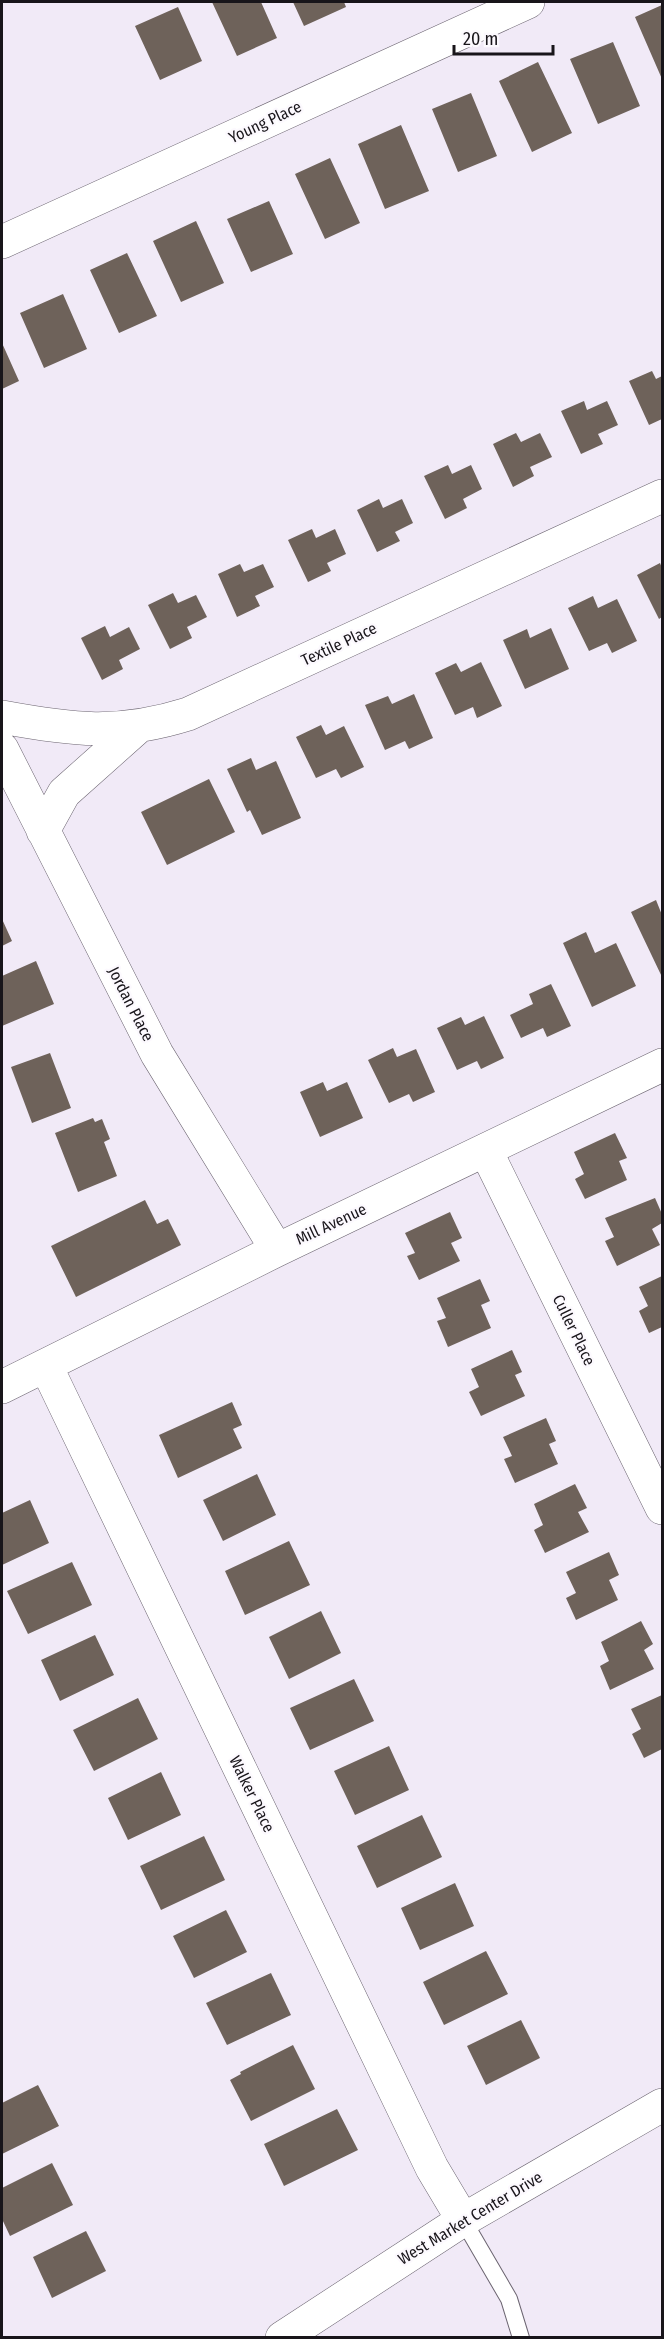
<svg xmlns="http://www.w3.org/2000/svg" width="664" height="2339" font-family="'Fira Sans Condensed',sans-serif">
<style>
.building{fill:#6e625a}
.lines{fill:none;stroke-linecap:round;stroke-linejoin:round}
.lane-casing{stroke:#6c6571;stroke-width:18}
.street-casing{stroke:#6c6571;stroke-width:34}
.secondary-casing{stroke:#6c6571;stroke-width:34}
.lane{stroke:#fff;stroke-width:16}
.street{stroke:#fff;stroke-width:33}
.secondary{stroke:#fff;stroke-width:33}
.labels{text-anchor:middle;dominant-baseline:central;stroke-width:4.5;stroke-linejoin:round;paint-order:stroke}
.street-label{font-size:16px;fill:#18151a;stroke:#fcf9fe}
</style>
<rect width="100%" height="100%" fill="#f1eaf7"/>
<path class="building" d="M212,2H261L277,38L237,56Z
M293,2H344L346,7L304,26Z
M662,5V79L635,17Z
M178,7L202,61L160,80L135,26Z
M613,42L640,106L598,124L570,59Z
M538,62L572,133L532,152L499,81Z
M471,93L497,156L458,172L432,109Z
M401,125L429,191L385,209L358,144Z
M330,158L360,223L325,239L295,174Z
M269,201L293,254L251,272L227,219Z
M196,221L224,283L181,302L153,241Z
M127,253L157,316L119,333L90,270Z
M63,294L87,349L44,368L20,313Z
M2,343L19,381L2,389Z
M652,371L656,379L662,376V419L649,425L629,381Z
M584,401L587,410L607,401L618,425L598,434L603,444L581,454L561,411Z
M516,433L521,442L540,433L552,457L530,467L534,476L513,487L493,444Z
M448,465L452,474L471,465L482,489L463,499L467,508L445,519L424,476Z
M379,499L383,508L402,499L413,523L395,532L400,541L377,552L357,510Z
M312,529L316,538L335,529L346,554L327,563L331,571L308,582L288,540Z
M660,563L662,568V617L659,619L637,575Z
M240,564L244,572L263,564L274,587L255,596L260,606L237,617L218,574Z
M173,593L178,603L196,595L207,617L187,627L192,638L170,649L148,605Z
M593,596L598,608L617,599L637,641L612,653L607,643L589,651L568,608Z
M105,626L110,637L129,627L140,649L119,660L123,669L102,680L81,638Z
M551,628L569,669L525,689L503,640L527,629L530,638Z
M481,662L502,706L477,718L473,707L455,715L435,673L456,663L461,672Z
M414,694L433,738L409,749L405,741L385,750L365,705L388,696L392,704Z
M321,725L326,735L344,726L364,767L341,778L336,769L316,778L296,737Z
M251,758L256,770L276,761L301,818L262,835L250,810L247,812L227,769Z
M209,779L235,832L167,865L141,812Z
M656,900L662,915V977L631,912Z
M2,919L12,941L2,946Z
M586,932L595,953L616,943L636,986L592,1007L563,943Z
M36,961L54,1004L2,1026V976Z
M551,984L571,1026L547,1037L543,1028L521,1038L510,1015L533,1004L529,994Z
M484,1016L504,1058L481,1069L477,1061L457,1070L437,1028L461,1017L465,1025Z
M393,1048L397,1057L416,1049L435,1092L413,1102L409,1094L389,1103L368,1060Z
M50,1053L71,1108L32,1123L11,1067Z
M323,1082L327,1091L347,1082L363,1118L320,1137L300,1092Z
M93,1118L95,1122L102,1119L110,1139L104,1142L117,1176L78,1192L55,1133Z
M615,1133L627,1158L619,1161L627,1180L585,1199L575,1179L584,1174L574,1152Z
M655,1198L662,1214V1223L652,1229L660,1245L617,1266L605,1241L614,1237L605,1218Z
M145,1200L157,1224L168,1219L181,1245L76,1297L51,1246Z
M450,1212L462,1238L451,1243L460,1261L419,1280L407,1256L415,1253L405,1233Z
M662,1276V1327L649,1333L639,1311L648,1306L639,1287Z
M480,1279L490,1301L481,1305L491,1328L448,1347L437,1321L446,1318L437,1298Z
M512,1350L522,1372L515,1375L525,1396L481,1416L469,1392L479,1387L471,1369Z
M232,1402L242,1425L233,1429L242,1448L178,1478L159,1435Z
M546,1418L556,1441L549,1444L558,1464L515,1483L504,1459L512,1456L503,1437Z
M257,1474L276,1515L223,1541L203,1500Z
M575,1484L587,1508L578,1512L589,1532L545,1553L534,1530L543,1525L534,1504Z
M30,1500L49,1543L2,1565V1513Z
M289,1541L310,1585L245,1615L225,1571Z
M609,1552L619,1575L609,1580L618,1600L576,1620L566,1598L576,1593L566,1572Z
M72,1562L92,1605L28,1634L7,1591Z
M321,1611L341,1653L289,1679L269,1637Z
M641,1621L653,1644L644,1650L654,1669L610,1690L600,1666L609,1661L601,1642Z
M95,1635L114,1675L60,1701L41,1660Z
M354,1679L374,1721L310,1750L290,1708Z
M662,1695V1749L644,1758L632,1734L641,1729L631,1709Z
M138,1698L158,1739L94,1771L73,1730Z
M389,1746L409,1790L355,1815L334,1771Z
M161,1772L181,1815L128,1840L108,1798Z
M422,1815L442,1857L377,1888L357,1846Z
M204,1836L225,1880L161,1910L140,1866Z
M455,1883L474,1926L420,1950L401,1908Z
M226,1910L247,1952L194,1978L173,1936Z
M486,1951L508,1994L444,2025L423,1982Z
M271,1973L291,2015L227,2045L206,2003Z
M521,2020L540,2058L486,2085L467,2046Z
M293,2045L315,2089L251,2121L230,2080L241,2074L240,2072Z
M38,2085L59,2126L2,2154V2103Z
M337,2109L358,2150L284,2186L264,2144Z
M52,2163L73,2205L10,2236L2,2219V2188Z
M86,2231L106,2271L52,2298L33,2257Z"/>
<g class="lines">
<g class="lane-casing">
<path id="lane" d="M463,2220L509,2299L521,2338"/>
</g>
<g class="street-casing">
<path id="street" d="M2,242L528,2
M2,717C72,730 118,736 188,714L662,496
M2,749L157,1054L277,1250
M43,831L64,793L138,727
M486,1151L662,1508
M46,1366L432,2168L463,2220
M2,1387L277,1250L662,1065"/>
</g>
<g class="secondary-casing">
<path id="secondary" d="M282,2338L463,2220L662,2105"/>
</g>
<use href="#lane" class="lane"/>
<use href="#street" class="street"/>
<use href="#secondary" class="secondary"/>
</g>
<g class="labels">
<g class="street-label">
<text transform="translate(265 122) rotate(-25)">Young Place</text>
<text transform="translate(339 644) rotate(-25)">Textile Place</text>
<text transform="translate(131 1004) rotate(63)">Jordan Place</text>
<text transform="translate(331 1224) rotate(-25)">Mill Avenue</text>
<text transform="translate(574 1330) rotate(64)">Culler Place</text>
<text transform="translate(252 1794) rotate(64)">Walker Place</text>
<text transform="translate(470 2218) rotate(-31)">West Market Center Drive</text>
</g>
</g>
<rect width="664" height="2339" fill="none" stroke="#18151a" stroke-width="6"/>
<path d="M454 45v9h99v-9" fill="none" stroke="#18151a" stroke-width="3"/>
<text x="463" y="45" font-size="18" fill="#18151a" stroke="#fcf9fe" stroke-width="4.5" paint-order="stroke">20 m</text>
</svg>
